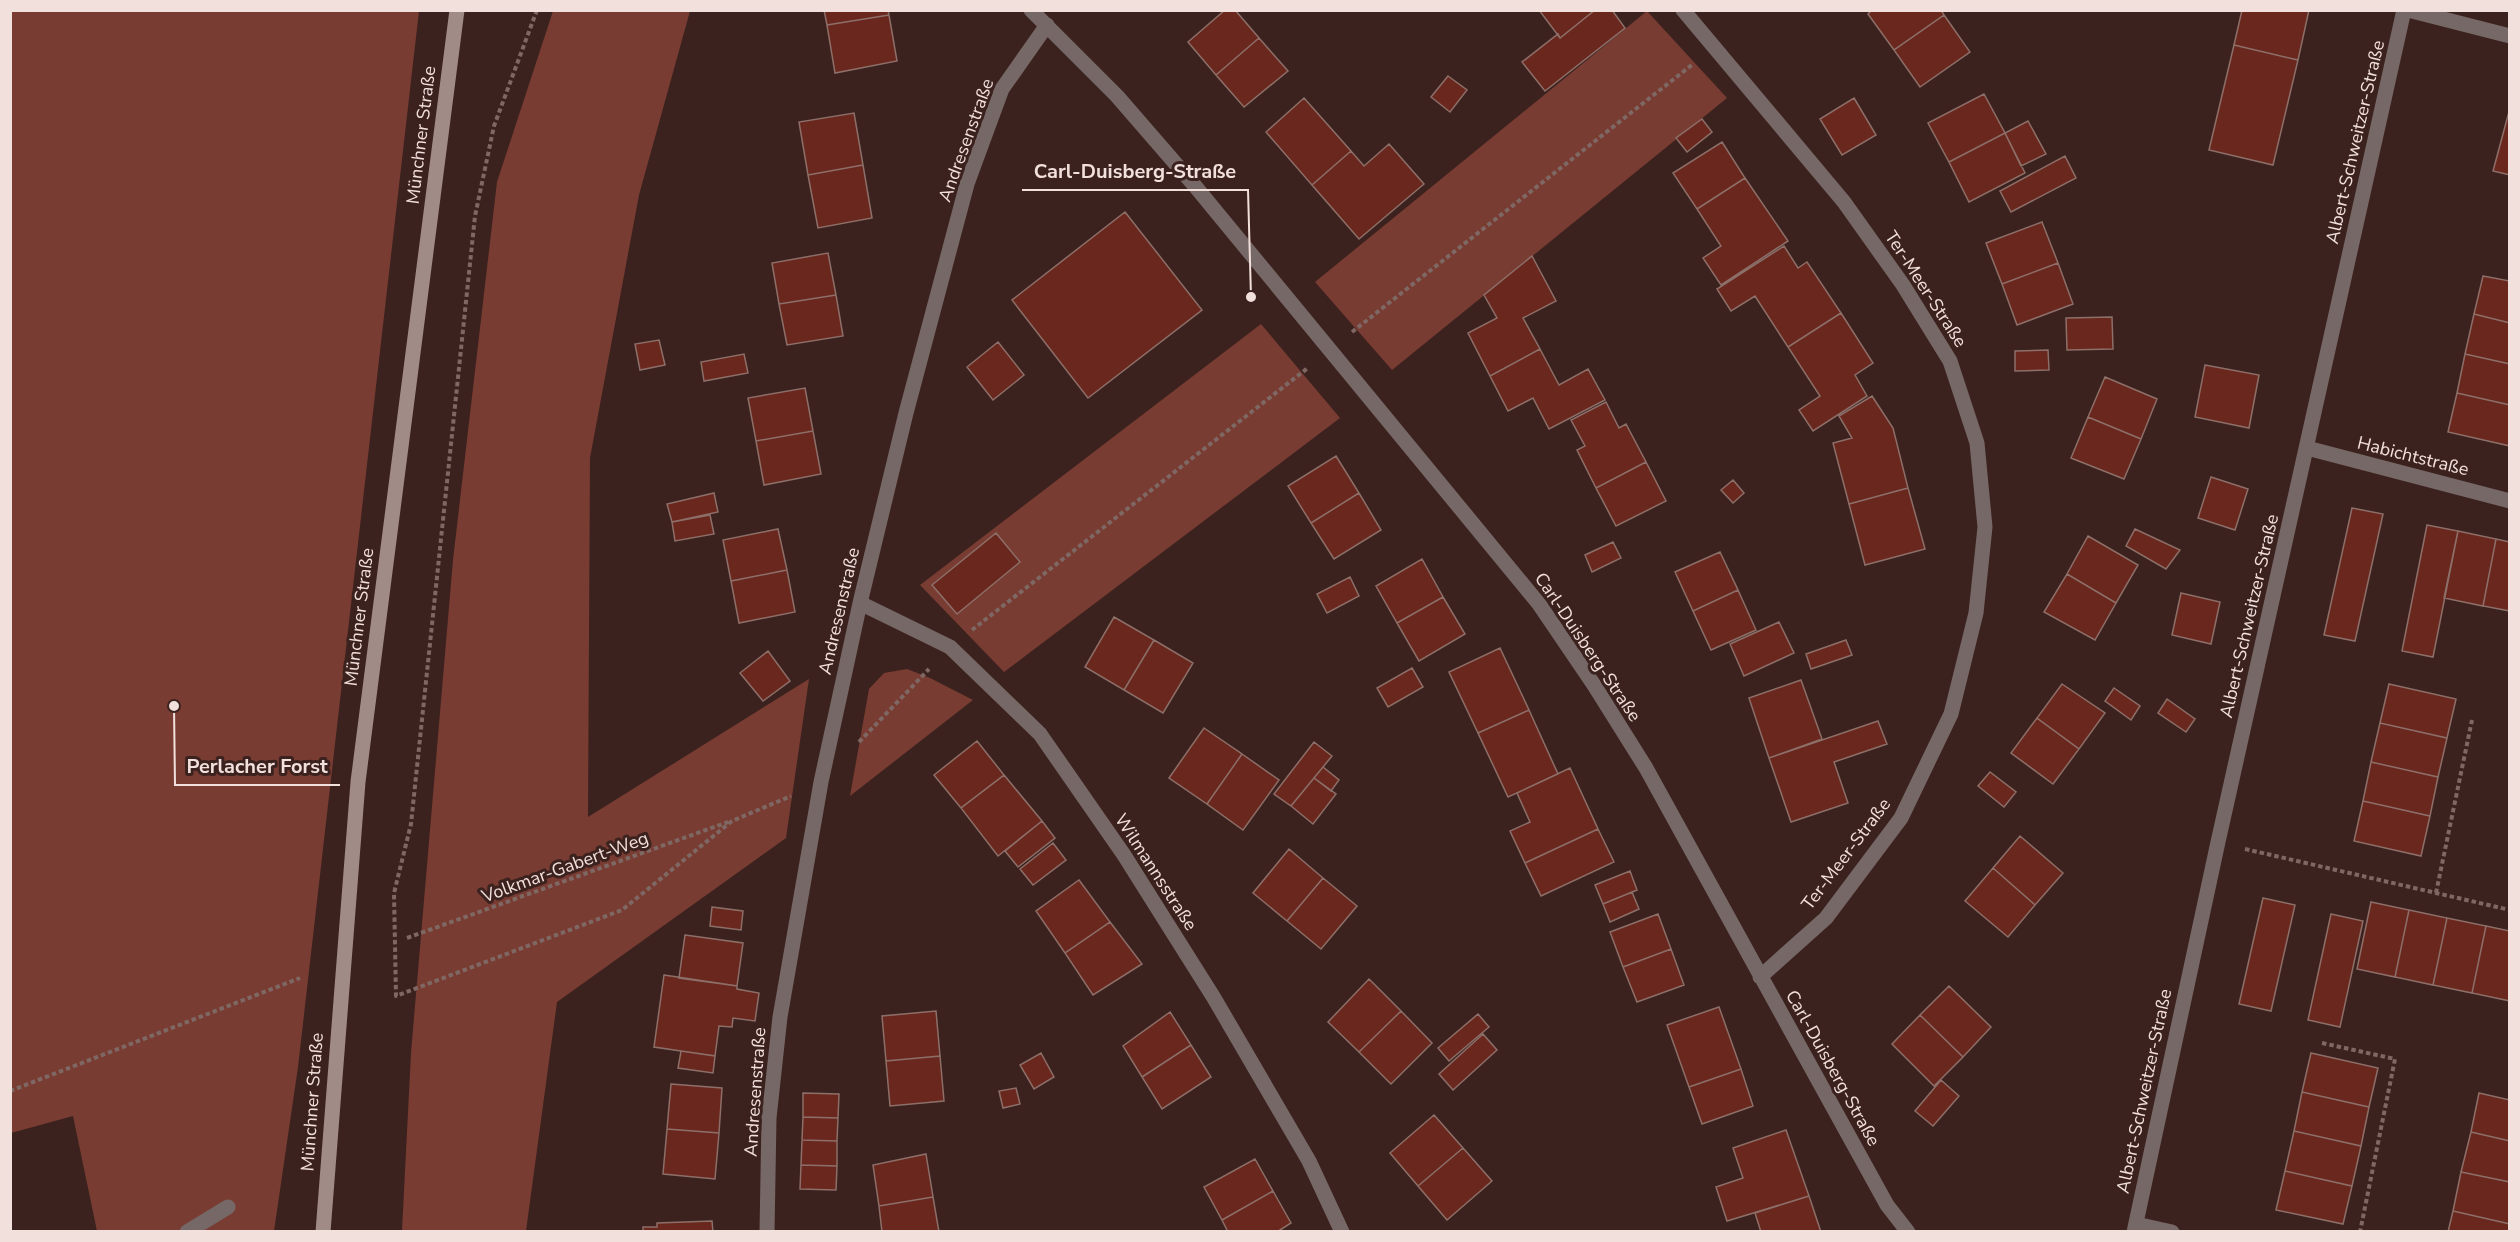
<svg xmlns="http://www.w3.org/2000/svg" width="2520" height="1242" font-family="'Nunito Sans',sans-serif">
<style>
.green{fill:#783c32}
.building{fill:#6a271d;stroke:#8d6f69;stroke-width:1.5}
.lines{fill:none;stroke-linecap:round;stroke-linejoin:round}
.path{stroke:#7f6864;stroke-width:4;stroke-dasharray:4.5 3;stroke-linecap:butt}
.lane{stroke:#766866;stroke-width:15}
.street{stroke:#766866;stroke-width:15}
.secondary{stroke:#a18b87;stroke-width:15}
.labels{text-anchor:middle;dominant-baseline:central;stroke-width:6;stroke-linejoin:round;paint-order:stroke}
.street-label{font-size:18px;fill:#f2e0dd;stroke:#3c221e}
.leader{fill:none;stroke:#f2e0dd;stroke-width:2}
.callout-dot{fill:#f2e0dd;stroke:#3c221e;stroke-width:2}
.callout-label{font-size:20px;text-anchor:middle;font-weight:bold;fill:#f2e0dd;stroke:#3c221e;stroke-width:6;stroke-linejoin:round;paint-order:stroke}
</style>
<rect width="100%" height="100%" fill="#3c221e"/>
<path class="green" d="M11,11H419L298,1067L274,1231H97L73,1116L11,1133Z
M553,11H690L639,195L590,458L588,817L809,679L786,838L557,1002L526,1231H402L411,1053L453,560L497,182Z
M1647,11L1727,98L1392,370L1315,282Z
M1261,324L1340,418L1004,672L920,585Z
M907,669L930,678L973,700L850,796L869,689L884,673Z"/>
<path class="building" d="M824,10H888L889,15L827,25Z
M1225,10H1235L1259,38L1216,75L1188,42Z
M1539,10H1595L1560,38Z
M1595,10H1612L1625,28L1545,91L1522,62L1558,34L1560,38Z
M1872,10H1941L1944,15L1894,50L1868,14Z
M2242,10H2309L2298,60L2234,45Z
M889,15L897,61L835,73L827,25Z
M1944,15L1970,52L1920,87L1894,50Z
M1259,38L1288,71L1244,107L1216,75Z
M2234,45L2298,60L2273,165L2209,150Z
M1448,76L1467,90L1450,112L1431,97Z
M1984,94L2005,133L1949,162L1928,123Z
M1304,98L1351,151L1312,185L1266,132Z
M1854,98L1876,135L1842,155L1820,119Z
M2510,108V175L2493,171Z
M854,113L863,165L808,175L799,122Z
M1702,119L1712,132L1687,152L1676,138Z
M2028,121L2046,154L2021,166L2005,133Z
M2005,133L2025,173L1969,202L1949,162Z
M1722,142L1745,178L1697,209L1673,173Z
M1389,144L1424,184L1359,239L1312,185L1351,151L1364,166Z
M2065,156L2076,178L2011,212L2000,191Z
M863,165L872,218L818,228L808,175Z
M1745,178L1788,241L1721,285L1703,258L1721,246L1697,209Z
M1125,212L1202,310L1088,398L1012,300Z
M2042,222L2058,263L2002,284L1986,243Z
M1784,246L1798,268L1807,262L1841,313L1788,347L1755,296L1731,311L1717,289Z
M828,253L836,295L779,304L772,263Z
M1532,256L1556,301L1523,318L1540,349L1490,376L1468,333L1497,318L1484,295Z
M2058,263L2073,304L2017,325L2002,284Z
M2483,276L2510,281V323L2474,314Z
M836,295L843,336L787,345L779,304Z
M1841,313L1873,363L1855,375L1867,396L1813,431L1799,410L1820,396L1788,347Z
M2474,314L2510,323V364L2465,354Z
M2112,317L2113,349L2067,350L2066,318Z
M659,340L665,365L640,370L635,344Z
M998,342L1024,375L993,400L967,367Z
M1540,349L1559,385L1588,369L1605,400L1549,429L1533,398L1508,411L1490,376Z
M2048,350L2049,370L2015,371V351Z
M744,354L748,373L704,381L701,362Z
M2465,354L2510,364V405L2457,393Z
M2205,365L2259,375L2249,428L2195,417Z
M2105,377L2157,399L2141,439L2088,417Z
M805,388L813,431L756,441L748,398Z
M2457,393L2510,405V446L2448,432Z
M1872,396L1893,428L1908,488L1849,504L1833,443L1852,438L1839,416Z
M1606,402L1619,428L1626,424L1646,462L1596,488L1577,450L1585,446L1571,420Z
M2088,417L2141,439L2124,479L2071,458Z
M813,431L821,474L764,485L756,441Z
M1336,456L1359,493L1311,523L1288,486Z
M1646,462L1666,501L1616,526L1596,488Z
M2211,477L2248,489L2235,530L2198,518Z
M1733,480L1744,493L1733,503L1721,490Z
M1908,488L1925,549L1865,565L1849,504Z
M714,493L718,512L672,522L667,504Z
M1359,493L1381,530L1334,559L1311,523Z
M2352,508L2383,514L2355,641L2324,635Z
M710,515L714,534L675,541L672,522Z
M2427,525L2458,531L2433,657L2402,651Z
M778,529L787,570L731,581L723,540Z
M2135,529L2180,550L2166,569L2126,546Z
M2458,531L2496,539L2483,606L2444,598Z
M996,533L1020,562L957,614L932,585Z
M2088,536L2138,565L2116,603L2067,574Z
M2496,539L2510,542V611L2483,606Z
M1613,542L1621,558L1592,572L1585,555Z
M1720,552L1738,590L1693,611L1675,572Z
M1422,559L1443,597L1397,623L1376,586Z
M787,570L795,612L739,623L731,581Z
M2067,574L2116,603L2095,640L2044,612Z
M1350,577L1359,596L1327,613L1317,594Z
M1738,590L1756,630L1711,650L1693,611Z
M2181,593L2220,602L2211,644L2172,635Z
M1443,597L1465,634L1419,661L1397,623Z
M1114,617L1154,640L1124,690L1085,667Z
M1779,622L1794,653L1744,676L1730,644Z
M1154,640L1193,663L1163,713L1124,690Z
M1846,640L1852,655L1811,669L1806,654Z
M1500,648L1529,710L1478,733L1449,672Z
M768,651L790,681L763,701L740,673Z
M1412,668L1423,687L1388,707L1377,688Z
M1801,680L1822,739L1769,758L1749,698Z
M2062,684L2105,713L2079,749L2037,718Z
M2389,684L2456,699L2447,738L2380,723Z
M2114,688L2140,706L2131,720L2105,701Z
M2167,699L2195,719L2186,732L2158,713Z
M1529,710L1558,774L1508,797L1478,733Z
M2037,718L2079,749L2053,784L2011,753Z
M1878,721L1887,744L1834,762L1848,803L1791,822L1769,758Z
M2380,723L2447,738L2438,777L2371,762Z
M1204,728L1242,754L1207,804L1169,778Z
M977,741L1004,775L961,808L934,775Z
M1314,742L1332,756L1291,806L1274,794Z
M1242,754L1279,780L1243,830L1207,804Z
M2371,762L2438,777L2430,816L2363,801Z
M1323,767L1339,780L1331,791L1314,778Z
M1570,768L1598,829L1525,863L1510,831L1530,822L1517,793Z
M1990,772L2016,792L2004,807L1978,786Z
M1004,775L1042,821L998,856L961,808Z
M1314,778L1336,794L1313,824L1291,806Z
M2363,801L2430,816L2421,856L2354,841Z
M1042,821L1055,838L1018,867L1005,851Z
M1598,829L1614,862L1541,896L1525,863Z
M2020,836L2063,873L2035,905L1993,868Z
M1053,843L1066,860L1033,885L1020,869Z
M1289,849L1323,878L1287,921L1253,893Z
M1993,868L2035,905L2008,937L1965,901Z
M1630,871L1637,890L1603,904L1595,885Z
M1323,878L1357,906L1321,949L1287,921Z
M1079,880L1110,922L1065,953L1036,911Z
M1632,892L1639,909L1610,922L1603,904Z
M2263,898L2295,905L2271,1011L2239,1004Z
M2371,902L2409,910L2395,977L2357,969Z
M712,907L743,911L741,930L710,926Z
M2409,910L2447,918L2433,985L2395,977Z
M1658,914L1671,949L1623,967L1610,932Z
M2331,914L2363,921L2340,1027L2308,1020Z
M2447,918L2486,926L2472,993L2433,985Z
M1110,922L1142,964L1093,995L1065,953Z
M2486,926L2510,931V1001L2472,993Z
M685,935L743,943L737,986L679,978Z
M1671,949L1684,985L1637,1002L1623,967Z
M664,975L737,986V989L759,993L755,1021L733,1018L732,1027L719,1026L715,1056L654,1047Z
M1369,979L1401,1011L1359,1052L1328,1022Z
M1949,986L1991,1027L1963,1057L1920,1015Z
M1719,1007L1741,1069L1689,1087L1667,1025Z
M936,1011L940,1056L886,1061L882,1016Z
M1401,1011L1432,1043L1391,1084L1359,1052Z
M1170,1012L1191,1045L1142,1077L1123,1046Z
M1478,1014L1489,1027L1449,1061L1438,1048Z
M1920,1015L1963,1057L1934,1086L1892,1044Z
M1483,1034L1497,1050L1453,1090L1439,1074Z
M1191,1045L1211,1077L1162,1109L1142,1077Z
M681,1051L715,1056L713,1073L678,1068Z
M1041,1053L1054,1077L1034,1089L1020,1065Z
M2311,1053L2378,1068L2369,1107L2302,1092Z
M940,1056L944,1101L890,1106L886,1061Z
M1741,1069L1753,1106L1702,1124L1689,1087Z
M1941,1080L1959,1096L1933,1126L1915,1111Z
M671,1084L722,1088L719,1133L667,1129Z
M1016,1088L1020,1104L1003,1108L999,1091Z
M2302,1092L2369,1107L2361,1146L2294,1131Z
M803,1093L839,1094L838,1118L803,1117Z
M2479,1093L2510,1100V1141L2471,1132Z
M1434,1115L1463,1148L1418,1186L1390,1153Z
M803,1117L838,1118L837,1141L802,1140Z
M667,1129L719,1133L715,1179L663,1174Z
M1786,1130L1809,1196L1727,1221L1716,1187L1743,1178L1733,1148Z
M2294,1131L2361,1146L2352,1186L2285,1171Z
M2471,1132L2510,1141V1182L2461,1172Z
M802,1140L837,1141V1166L801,1165Z
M1463,1148L1492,1181L1447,1220L1418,1186Z
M926,1154L933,1197L879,1206L873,1165Z
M1255,1159L1273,1191L1222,1220L1204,1187Z
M801,1165L837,1166L836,1190L800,1189Z
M2285,1171L2352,1186L2343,1224L2276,1210Z
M2461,1172L2510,1182V1224L2453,1211Z
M1273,1191L1291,1223L1277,1232H1228L1222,1220Z
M1809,1196L1821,1232H1761L1755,1213Z
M933,1197L939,1232H882L879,1206Z
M2453,1211L2510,1224V1232H2448Z
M712,1221L713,1232H643V1227H657V1223Z"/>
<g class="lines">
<path class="path" d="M537,10L494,126L475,216L411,824L394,893L396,996L622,910L732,821L791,796
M1352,332L1693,64
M972,630L1309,367
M859,742L929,669
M2245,849L2510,910
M2436,893L2472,720
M407,938L728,822
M2322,1043L2395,1059L2360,1232
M10,1091L300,978"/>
<path class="lane" d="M187,1232L228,1207"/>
<path class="street" d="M1031,10L1117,96L1195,186L1539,604L1594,685L1646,768L1887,1205L1908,1232
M1683,10L1844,202L1903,285L1950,361L1977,443L1985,527L1976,613L1951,714L1901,818L1826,918L1760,977
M2408,10L2510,36
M2307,448L2510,501
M860,603L950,647L1040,734L1124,855L1214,998L1309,1161L1342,1232
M2136,1224L2172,1232
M767,1232L769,1118L780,1017L821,782L860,603L906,413L967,184L1002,89L1047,25
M2134,1232L2218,842L2404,10"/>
<path class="secondary" d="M323,1232L358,782L457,10"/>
</g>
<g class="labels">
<g class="street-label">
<text transform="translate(421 135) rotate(-83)">Münchner Straße</text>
<text transform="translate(966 140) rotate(-70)">Andresenstraße</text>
<text transform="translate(2355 142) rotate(-77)">Albert-Schweitzer-Straße</text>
<text transform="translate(1926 289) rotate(57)">Ter-Meer-Straße</text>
<text transform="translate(2413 456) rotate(14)">Habichtstraße</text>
<text transform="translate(839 611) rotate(-77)">Andresenstraße</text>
<text transform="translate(2249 616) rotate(-77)">Albert-Schweitzer-Straße</text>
<text transform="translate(359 617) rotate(-83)">Münchner Straße</text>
<text transform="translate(1588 647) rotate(56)">Carl-Duisberg-Straße</text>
<text transform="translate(1846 854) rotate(-53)">Ter-Meer-Straße</text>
<text transform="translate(565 867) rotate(-20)">Volkmar-Gabert-Weg</text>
<text transform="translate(1156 872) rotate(57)">Wilmannsstraße</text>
<text transform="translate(1833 1068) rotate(61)">Carl-Duisberg-Straße</text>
<text transform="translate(2144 1091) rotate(-78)">Albert-Schweitzer-Straße</text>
<text transform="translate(755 1092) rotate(-86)">Andresenstraße</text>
<text transform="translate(312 1102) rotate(-86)">Münchner Straße</text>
</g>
</g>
<path class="leader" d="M1251 297L1248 190H1022M174 706L175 785H340"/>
<g class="callout-dot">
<circle cx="1251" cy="297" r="6"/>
<circle cx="174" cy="706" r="6"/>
</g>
<g class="callout-label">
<text x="1135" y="178">Carl-Duisberg-Straße</text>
<text x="257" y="773">Perlacher Forst</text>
</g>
<rect width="2520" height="1242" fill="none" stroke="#f2e0dd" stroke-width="24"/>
</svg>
